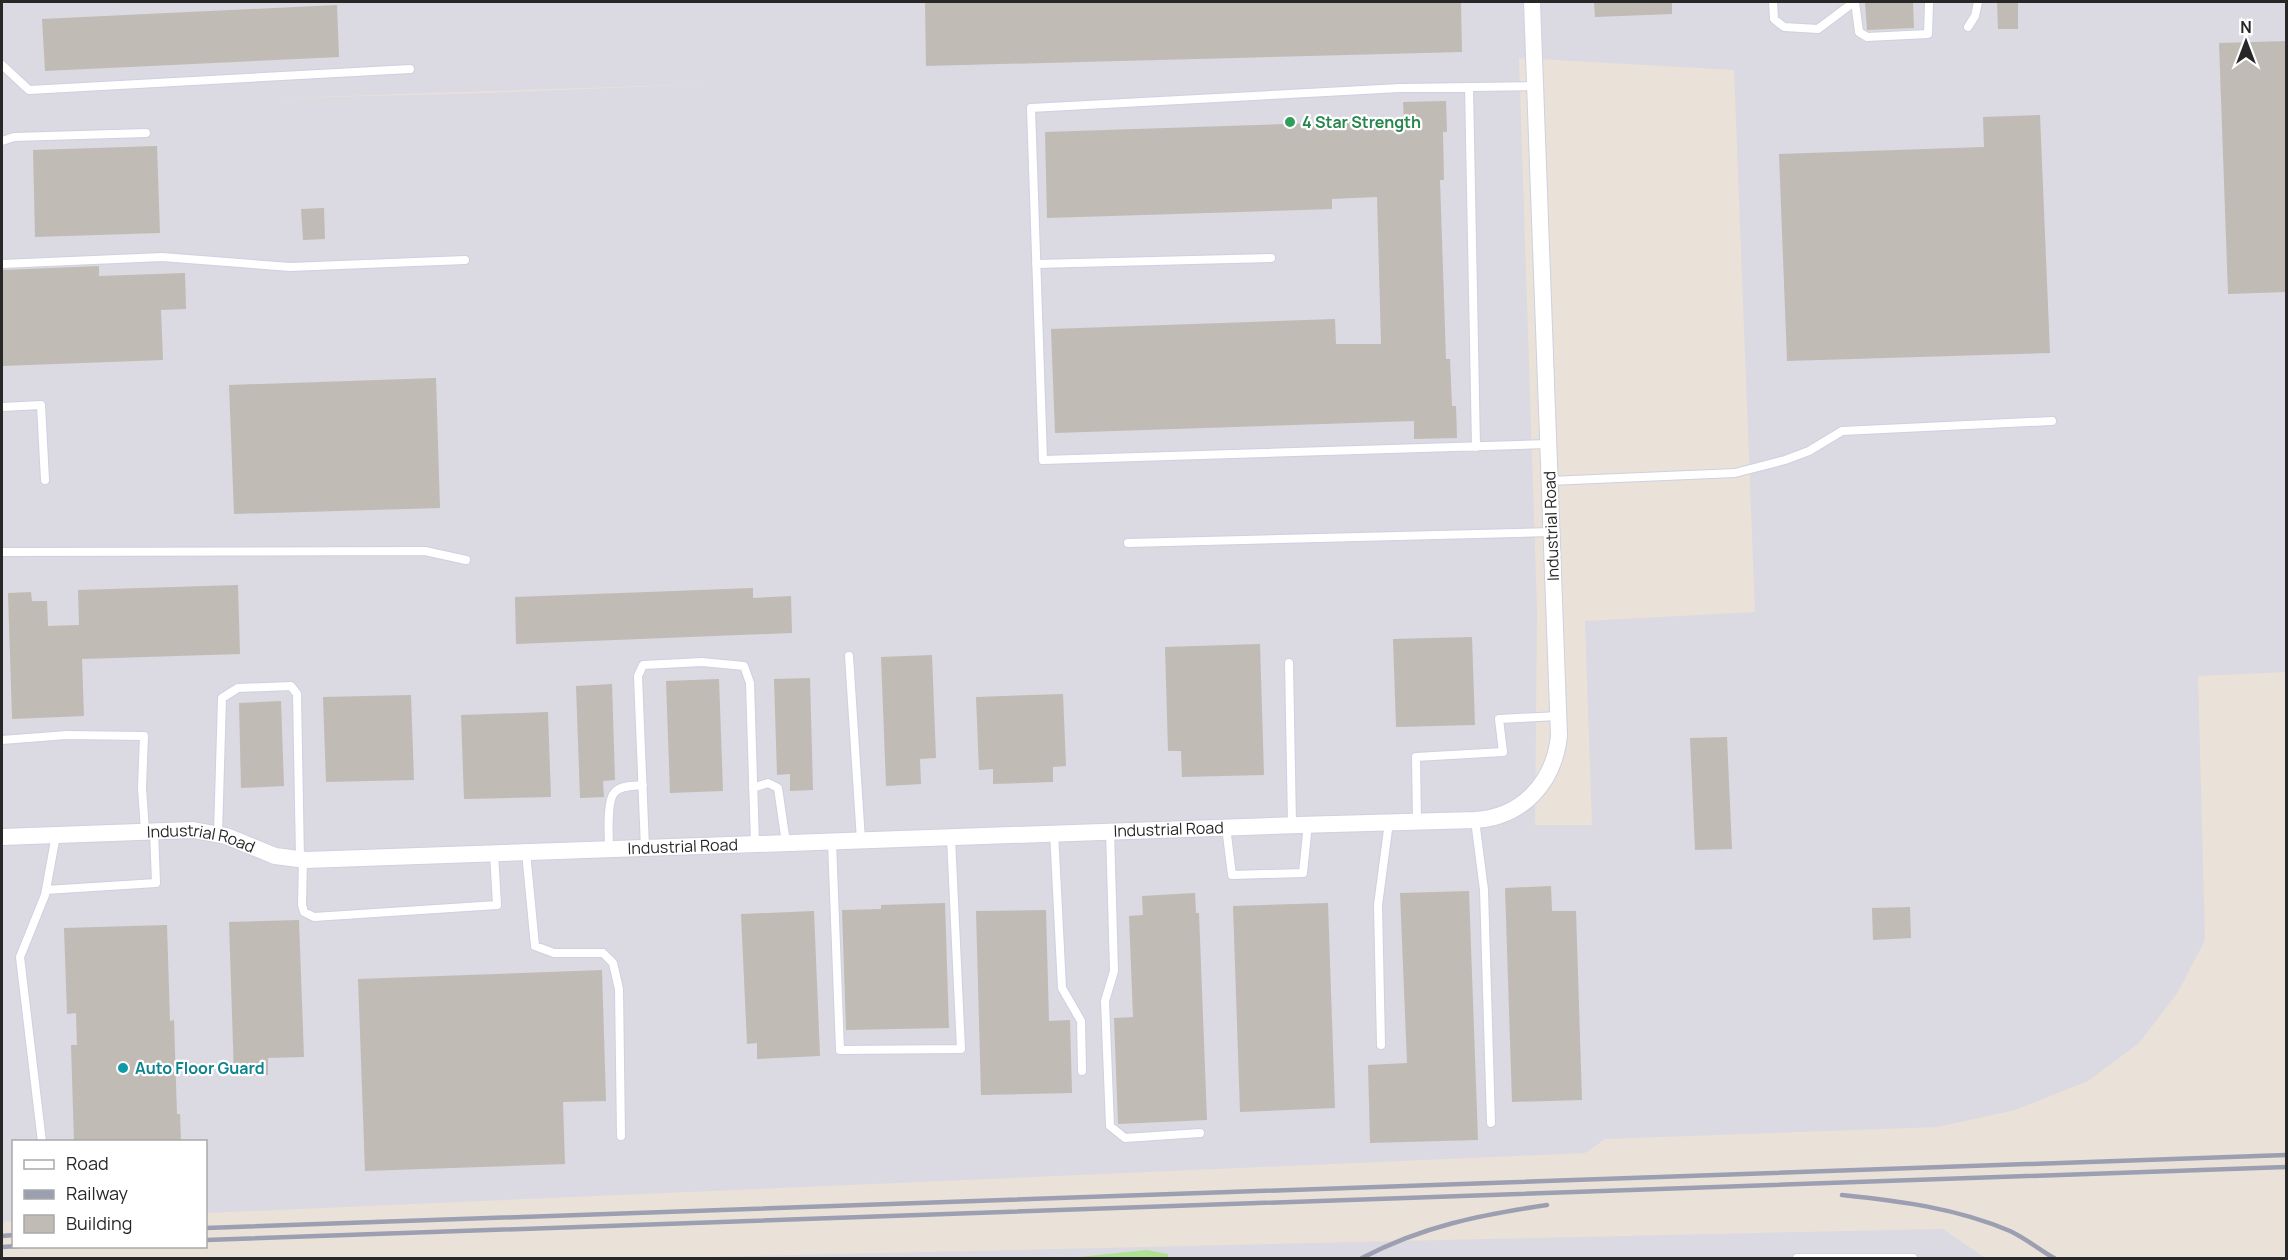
<svg xmlns="http://www.w3.org/2000/svg" width="2288" height="1260" font-family="Manrope,sans-serif">
<style>
.industrial{fill:#dbd9e1;fill-rule:evenodd}
.green{fill:#afe193}
.building{fill:#c1bbb5}
.lines{fill:none;stroke-linecap:round;stroke-linejoin:round}
.service-casing{stroke:#cdd1e0;stroke-width:10}
.minor-casing{stroke:#cdd1e0;stroke-width:18}
.service{stroke:#fff;stroke-width:8}
.minor{stroke:#fff;stroke-width:16}
.rail{stroke:#9b9fb1;stroke-width:4.5}
.leisure-dot{fill:#2e9e5b;stroke:#fff;stroke-width:2}
.culture-dot{fill:#0f9aa8;stroke:#fff;stroke-width:2}
.labels{text-anchor:middle;dominant-baseline:central;stroke-width:4.5;stroke-linejoin:round;paint-order:stroke}
.leisure-label{font-size:16px;font-weight:bold;fill:#27864d;stroke:#fff;text-anchor:start}
.street-label{font-size:16px;fill:#272727;stroke:#fff}
.culture-label{font-size:16px;font-weight:bold;fill:#0d838f;stroke:#fff;text-anchor:start}
</style>
<rect width="100%" height="100%" fill="#eae1d8"/>
<path class="industrial" d="M2,2H2286V672L2198,676L2205,940L2178,992L2139,1043L2088,1081L2015,1110L1937,1127L1605,1139L1585,1153L206,1213V1142H14L13,1221L2,1222ZM1519,58L1734,70L1755,612L1585,621L1592,825H1535L1537,611ZM710,84L483,93L251,99Z
M1943,1229L1985,1258H669L1487,1239Z"/>
<path class="green" d="M1147,1250L1168,1254V1258H1070Z"/>
<path class="building" d="M925,2H1461L1462,52L926,66Z
M1594,2H1672V14L1595,17Z
M1865,2H1913L1914,28L1867,30Z
M1997,2H2018V29H1998Z
M337,5L339,57L45,71L42,19Z
M2286,41V292L2228,294L2219,43Z
M1446,101L1447,132H1443L1444,180H1440L1446,359H1450L1452,406H1456L1457,438L1414,439V421L1055,433L1051,329L1335,319L1336,344H1381L1377,197L1332,199V209L1047,218L1045,132L1404,120L1403,102Z
M2040,115L2050,353L1787,361L1779,154L1984,147L1983,117Z
M157,146L160,233L35,237L33,150Z
M324,208L325,239L303,240L301,209Z
M99,266V276L185,273L186,309L161,310L163,360L2,366V270Z
M436,378L440,508L234,514L229,385Z
M238,585L240,654L82,659L84,716L12,719L8,593L31,592L32,601H47L48,626L79,625L78,590Z
M753,588V598L791,596L792,633L516,644L515,597Z
M1472,637L1475,725L1396,727L1393,639Z
M1260,644L1264,775L1182,777L1181,751H1168L1165,647Z
M932,655L936,758L920,759L921,784L886,786L881,657Z
M810,678L813,790L790,791V774L777,775L774,679Z
M719,679L723,791L670,793L666,681Z
M612,684L615,780L603,781L604,797L580,798L576,686Z
M1063,694L1066,766L1053,767V782L993,784V769L979,770L976,697Z
M411,695L414,780L326,782L323,697Z
M281,701L284,786L241,788L239,703Z
M548,712L551,797L464,799L461,715Z
M1727,737L1732,849L1695,850L1690,738Z
M1551,886L1552,911H1576L1582,1100L1512,1102L1505,888Z
M1469,891L1478,1140L1370,1143L1368,1065L1407,1063L1400,893Z
M1195,893L1196,913H1199L1207,1120L1118,1124L1114,1018L1133,1017L1129,916L1143,915L1142,896Z
M945,903L949,1028L846,1030L842,910L881,909V905Z
M1328,903L1335,1108L1240,1112L1233,906Z
M1910,907L1911,938L1873,940L1872,908Z
M1046,910L1049,1021L1070,1020L1072,1093L981,1095L976,911Z
M814,911L820,1056L757,1059V1043L747,1044L741,914Z
M299,920L304,1057L268,1058V1075L234,1076L229,922Z
M167,925L170,1021L174,1020L177,1114H180L181,1142H74L71,1045H77L76,1013L67,1014L64,928Z
M602,970L606,1101L563,1102L565,1164L365,1171L358,979Z"/>
<g class="lines">
<g class="service-casing">
<path id="service" d="M1773,2L1774,19L1784,27L1818,29L1854,2
M1855,2L1859,32L1867,37L1928,34L1929,2
M1968,27L1975,16L1978,2
M2,65L29,90L410,69
M1535,86L1400,88L1031,108L1043,460L1548,444
M1469,87L1476,447
M2,141L14,137L146,133
M2,264L162,257L290,267L465,260
M1036,264L1271,258
M2,407L41,405L45,480
M1549,481L1735,473L1785,460L1809,451L1842,431L2052,421
M1128,543L1551,532
M2,552L425,551L466,560
M849,656L861,840
M1289,663L1292,824
M2,740L67,735L144,736L142,788L145,831
M753,788L768,783L778,788L786,843
M1475,820L1484,890L1491,1123
M1417,821L1416,757L1503,752L1499,719L1558,716
M1226,827L1232,875L1303,873L1308,824
M1110,830L1114,971L1105,1001L1110,1126L1125,1138L1200,1133
M1054,832L1062,988L1081,1021L1082,1071
M218,834L222,698L238,688L291,686L297,694L300,859
M832,842L840,1050L961,1049L951,838
M645,848L638,676L643,665L702,662L744,666L750,683L755,844
M609,849C609,837 606,800 615,792C621,785 634,786 643,785
M526,852L535,946L554,953H603L613,963L619,989L621,1136
M303,859L302,905L304,912L314,917L497,905L494,853
M46,890L156,883L154,831
M1381,1045L1378,905L1389,822
M42,1142L20,957L45,895L56,835
M1797,1258H1913"/>
</g>
<g class="minor-casing">
<g id="minor">
<path id="s1" d="M2,837L193,830L226,836L275,856L306,860C695,846 1085,830 1475,820C1523,817 1554,782 1559,736L1532,2"/>
</g>
</g>
<use href="#service" class="service"/>
<use href="#minor" class="minor"/>
<path class="rail" d="M1842,1195C1900,1201 1956,1208 2010,1231C2025,1238 2040,1250 2054,1258
M206,1228L2286,1155
M2,1236L14,1235
M206,1240L2286,1167
M2,1247L19,1246
M1362,1258C1423,1226 1480,1215 1547,1205"/>
</g>
<circle class="leisure-dot" cx="1290" cy="122" r="6"/>
<circle class="culture-dot" cx="123" cy="1068" r="6"/>
<g class="labels">
<g class="leisure-label">
<text x="1302" y="122">4 Star Strength</text>
</g>
<g class="street-label">
<text transform="translate(1551 526) rotate(-92)">Industrial Road</text>
<text stroke="none"><textPath href="#s1" startOffset="1172">Industrial Road</textPath></text>
<text stroke="none"><textPath href="#s1" startOffset="200">Industrial Road</textPath></text>
<text stroke="none"><textPath href="#s1" startOffset="686">Industrial Road</textPath></text>
</g>
<g class="culture-label">
<text x="135" y="1068">Auto Floor Guard</text>
</g>
</g>
<rect width="2288" height="1260" fill="none" stroke="#272727" stroke-width="6"/>
<rect x="12" y="1140" width="195" height="108" fill="#ffffff" stroke="#a9a9a9" stroke-width="1.5"/>
<rect x="24" y="1160" width="30" height="9" fill="#ffffff" stroke="#a9a9a9" stroke-width="1.5"/>
<text x="66" y="1170" font-size="18" fill="#272727">Road</text>
<rect x="24" y="1190" width="30" height="9" fill="#9b9fb1" stroke="#a9a9a9" stroke-width="1.5"/>
<text x="66" y="1200" font-size="18" fill="#272727">Railway</text>
<rect x="24" y="1215" width="30" height="18" fill="#c1bbb5" stroke="#a9a9a9" stroke-width="1.5"/>
<text x="66" y="1230" font-size="18" fill="#272727">Building</text>
<g transform="translate(2246 42)" stroke="#ffffff" stroke-width="4.5" paint-order="stroke">
<path d="M0-4.5L10 22L0 15L-10 22Z" fill="#272727"/>
<text y="-9" font-size="16" font-weight="bold" text-anchor="middle" fill="#272727">N</text>
</g>
</svg>
